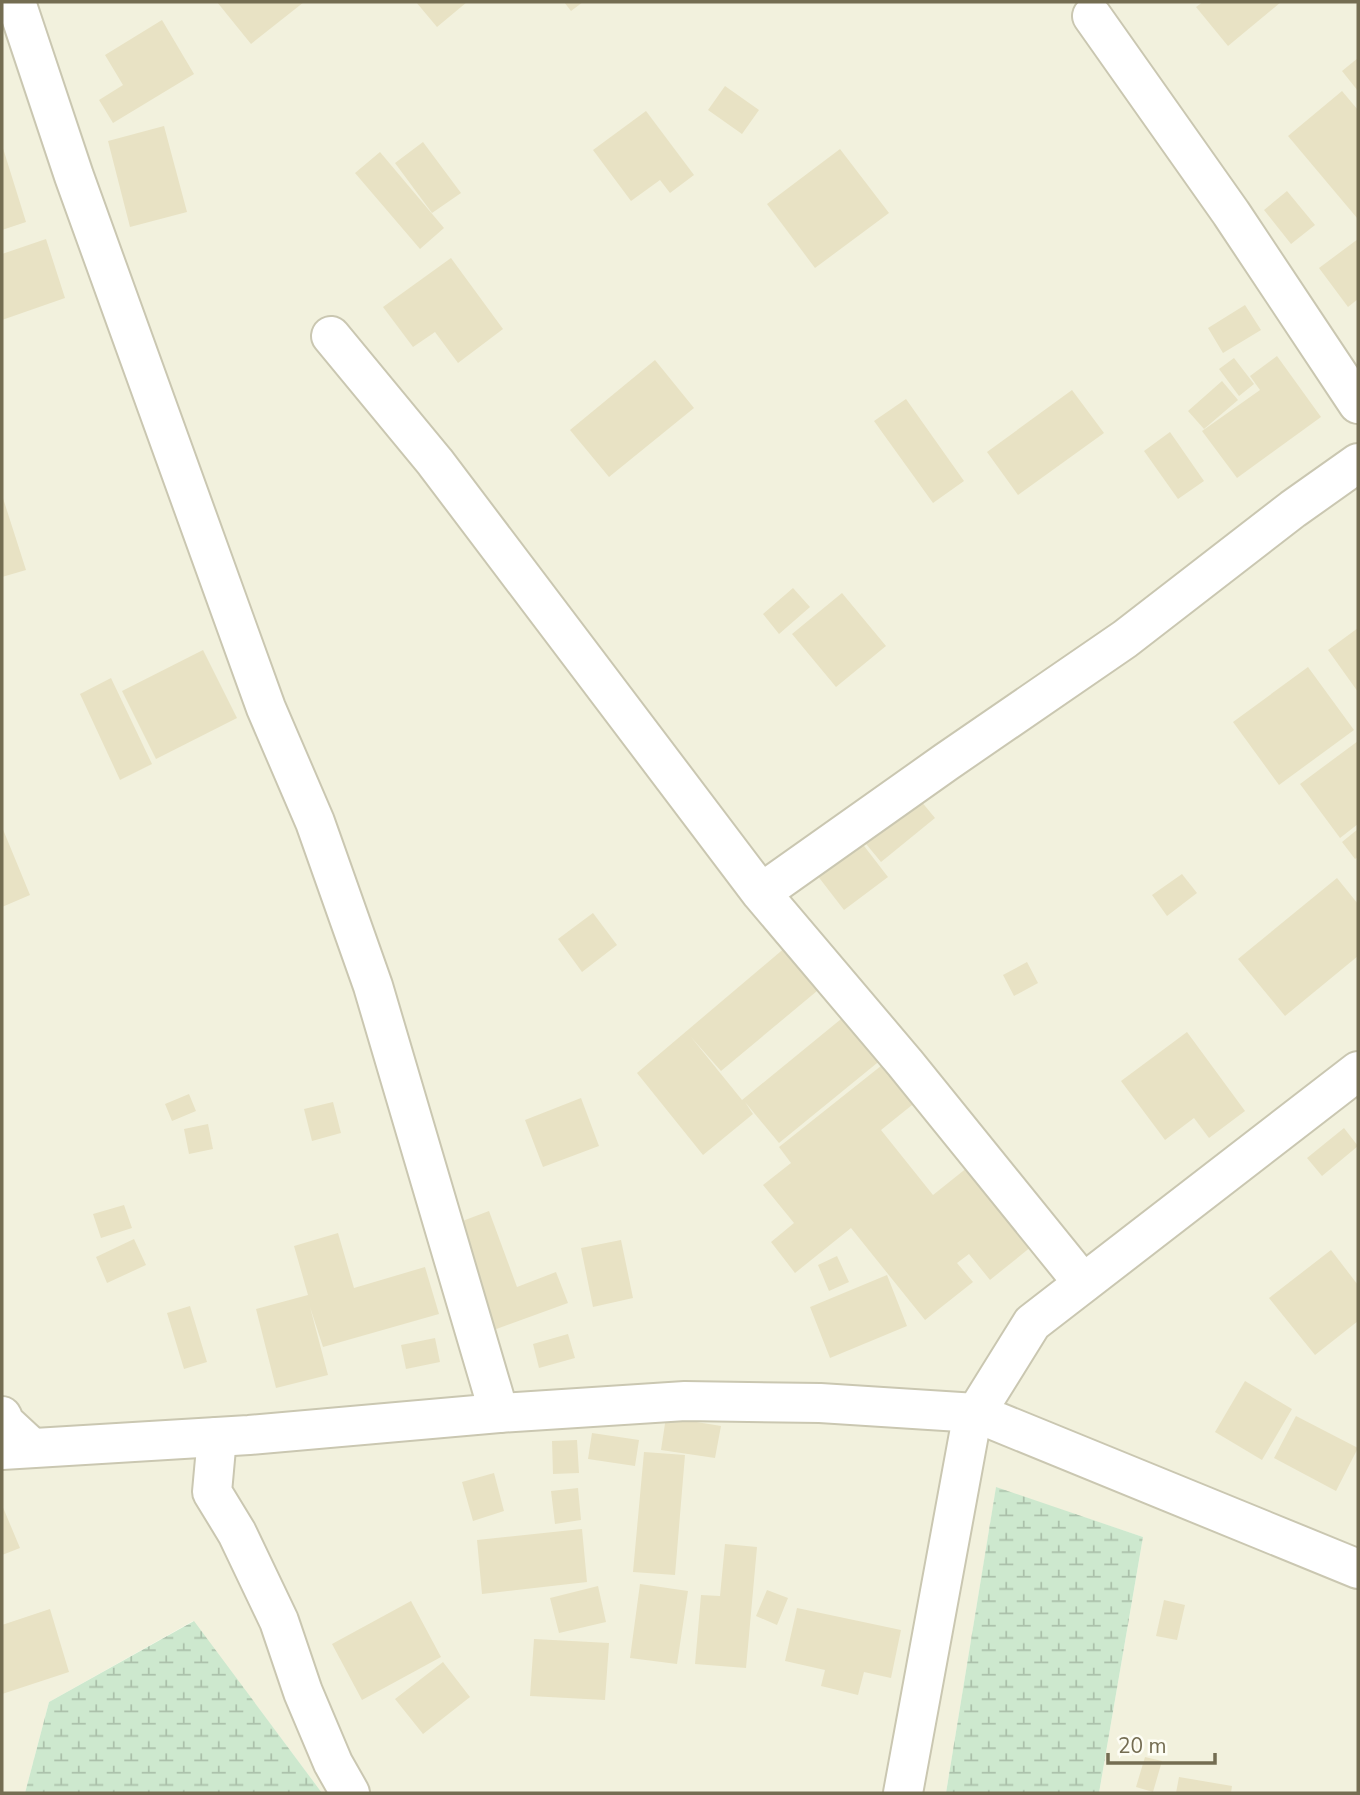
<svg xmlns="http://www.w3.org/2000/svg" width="1360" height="1795" font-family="'Nunito Sans',sans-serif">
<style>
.residential{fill:#f2f1dd}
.wetland{fill:url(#wetland-marsh)}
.building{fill:#e8e2c4}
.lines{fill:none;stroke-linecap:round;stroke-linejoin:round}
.minor-casing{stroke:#cac7b1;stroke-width:42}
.tertiary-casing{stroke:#cac7b1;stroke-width:42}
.minor{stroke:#fff;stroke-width:38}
.tertiary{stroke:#fff;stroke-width:38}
</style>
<defs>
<pattern id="wetland-marsh" width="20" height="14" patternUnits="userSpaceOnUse" patternTransform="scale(1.75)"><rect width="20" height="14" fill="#cde8ce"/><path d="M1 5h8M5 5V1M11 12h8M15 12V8" fill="none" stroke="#abc0aa"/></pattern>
</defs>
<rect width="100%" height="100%" fill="#fafbee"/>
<path class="residential" d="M2,2H1358V1793H1099L1143,1537L996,1488L946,1793H322L193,1621L49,1702L25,1793H2Z"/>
<path class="wetland" d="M996,1487L1143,1537L1099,1793H946Z
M194,1621L322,1793H25L49,1702Z"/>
<path class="building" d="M217,2H304L251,44Z
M416,2H467L437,27Z
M564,2H583L571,11Z
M1203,2H1281L1228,46L1196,7Z
M162,20L194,74L113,123L99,100L123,85L105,55Z
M1358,58V91L1342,71Z
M725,86L759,110L742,134L708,110Z
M1342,91L1358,110L1357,218L1288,136Z
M646,111L694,175L670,193L660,180L631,201L593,150Z
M164,126L187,212L130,227L108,141Z
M423,142L461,193L432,213L395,163Z
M2,145L26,222L2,230Z
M840,149L889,213L815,268L767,204Z
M380,152L444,228L420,249L355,173Z
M1287,191L1315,225L1291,244L1264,210Z
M46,239L65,298L2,320V254Z
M1358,239V299L1348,307L1319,268Z
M451,258L503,329L458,363L435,332L413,347L383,307Z
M1245,305L1261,330L1223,353L1208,328Z
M1277,356L1321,417L1237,478L1202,431L1260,390L1250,376Z
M1234,358L1254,384L1239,396L1219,369Z
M655,360L694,408L609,477L570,430Z
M1222,381L1238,400L1204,429L1188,411Z
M1072,390L1104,433L1018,495L987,452Z
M906,399L964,481L933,503L874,421Z
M1170,432L1204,481L1178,499L1144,451Z
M2,495L26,570L2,577Z
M793,588L810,607L779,634L763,614Z
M842,593L886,646L836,687L792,634Z
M1358,628V692L1328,650Z
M203,650L237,718L156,759L122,691Z
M1308,667L1354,730L1279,785L1233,722Z
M111,678L152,764L120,780L80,694Z
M1358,741V824L1340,838L1300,784Z
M911,789L935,818L881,862L857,833Z
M2,827L30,895L2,907Z
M1358,829V857L1355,859L1342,842Z
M861,842L888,877L844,910L817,875Z
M1182,874L1197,893L1167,916L1152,895Z
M1337,878L1358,904V956L1285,1016L1238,959Z
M593,913L617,945L582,972L558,939Z
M800,935L835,976L721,1071L691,1037L742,1100L857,1006L893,1050L779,1143L745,1102L753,1114L703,1155L637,1073Z
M1027,962L1038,983L1014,996L1003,975Z
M1187,1032L1245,1111L1209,1138L1194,1118L1165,1140L1121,1081Z
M896,1054L927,1093L881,1130L933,1195L978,1159L1042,1238L990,1280L969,1254L957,1263L973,1282L925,1320L851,1228L795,1273L771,1242L794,1223L763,1185L791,1163L779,1147Z
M189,1094L196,1111L172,1121L165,1104Z
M581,1098L599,1146L543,1167L525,1120Z
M333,1102L341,1133L312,1141L304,1109Z
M208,1124L213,1149L189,1154L184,1129Z
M1344,1128L1358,1146L1322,1176L1307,1158Z
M124,1205L132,1228L101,1238L93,1214Z
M489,1211L517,1287L556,1272L568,1303L491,1331L452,1225Z
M338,1233L354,1288L425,1267L439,1314L323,1347L310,1307L328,1375L276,1388L256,1309L308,1295L294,1246Z
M134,1239L146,1265L107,1283L96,1257Z
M621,1240L633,1298L593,1307L581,1248Z
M1331,1250L1358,1285V1321L1315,1355L1269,1298Z
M837,1256L849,1282L829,1291L818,1265Z
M887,1275L907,1326L830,1358L810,1307Z
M190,1306L207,1362L184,1369L167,1313Z
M568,1334L575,1358L539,1368L533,1344Z
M435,1338L440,1362L406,1369L401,1345Z
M1245,1381L1292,1409L1262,1460L1215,1432Z
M1296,1416L1358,1448L1336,1491L1274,1458Z
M666,1417L721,1426L715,1458L661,1450Z
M592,1433L639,1440L635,1466L588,1459Z
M577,1440L579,1473L553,1474L552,1441Z
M644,1452L685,1455L675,1575L633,1572Z
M494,1473L504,1511L473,1521L462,1482Z
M578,1488L581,1520L555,1524L551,1491Z
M2,1505L20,1548L2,1555Z
M582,1529L587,1582L482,1594L477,1540Z
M725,1544L757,1547L746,1668L695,1664L701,1595L720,1596Z
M640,1584L688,1591L677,1664L630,1658Z
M598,1586L606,1622L559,1633L550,1598Z
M767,1590L788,1598L777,1625L756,1616Z
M1164,1600L1185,1605L1177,1640L1156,1636Z
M411,1601L441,1657L362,1700L332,1644Z
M797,1608L901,1630L891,1678L864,1672L858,1695L821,1686L825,1670L785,1661Z
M50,1609L69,1672L2,1694V1625Z
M534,1639L609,1643L605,1700L530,1696Z
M443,1662L470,1697L423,1734L395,1699Z
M1145,1757L1162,1761L1153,1792L1136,1787Z
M1179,1777L1232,1786L1231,1793H1176Z"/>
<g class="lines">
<g class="minor-casing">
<path id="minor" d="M16,2L74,176L266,708L315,822L373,986L499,1413
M1092,16L1231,213L1358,404
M331,336L435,462L761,893L905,1063L1083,1283
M761,893L946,762L1125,639L1293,509L1358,463
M2,1416L5,1423L32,1448
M217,1437L212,1492L237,1533L279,1621L303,1692L333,1763L350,1793
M903,1793L971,1423L976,1413"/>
</g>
<g class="tertiary-casing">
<path id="tertiary" d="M976,1413L1032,1323L1358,1071
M2,1450L249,1435L499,1413L685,1401L820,1403L976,1413L1358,1569"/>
</g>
<use href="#minor" class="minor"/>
<use href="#tertiary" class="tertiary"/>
</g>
<rect width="1360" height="1795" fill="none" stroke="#746d52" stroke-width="7"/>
<path d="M1108 1753v10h107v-10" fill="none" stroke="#746d52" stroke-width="3.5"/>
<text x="1118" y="1753" font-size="21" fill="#746d52" stroke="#fdfdf4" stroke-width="5" paint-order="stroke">20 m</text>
</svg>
